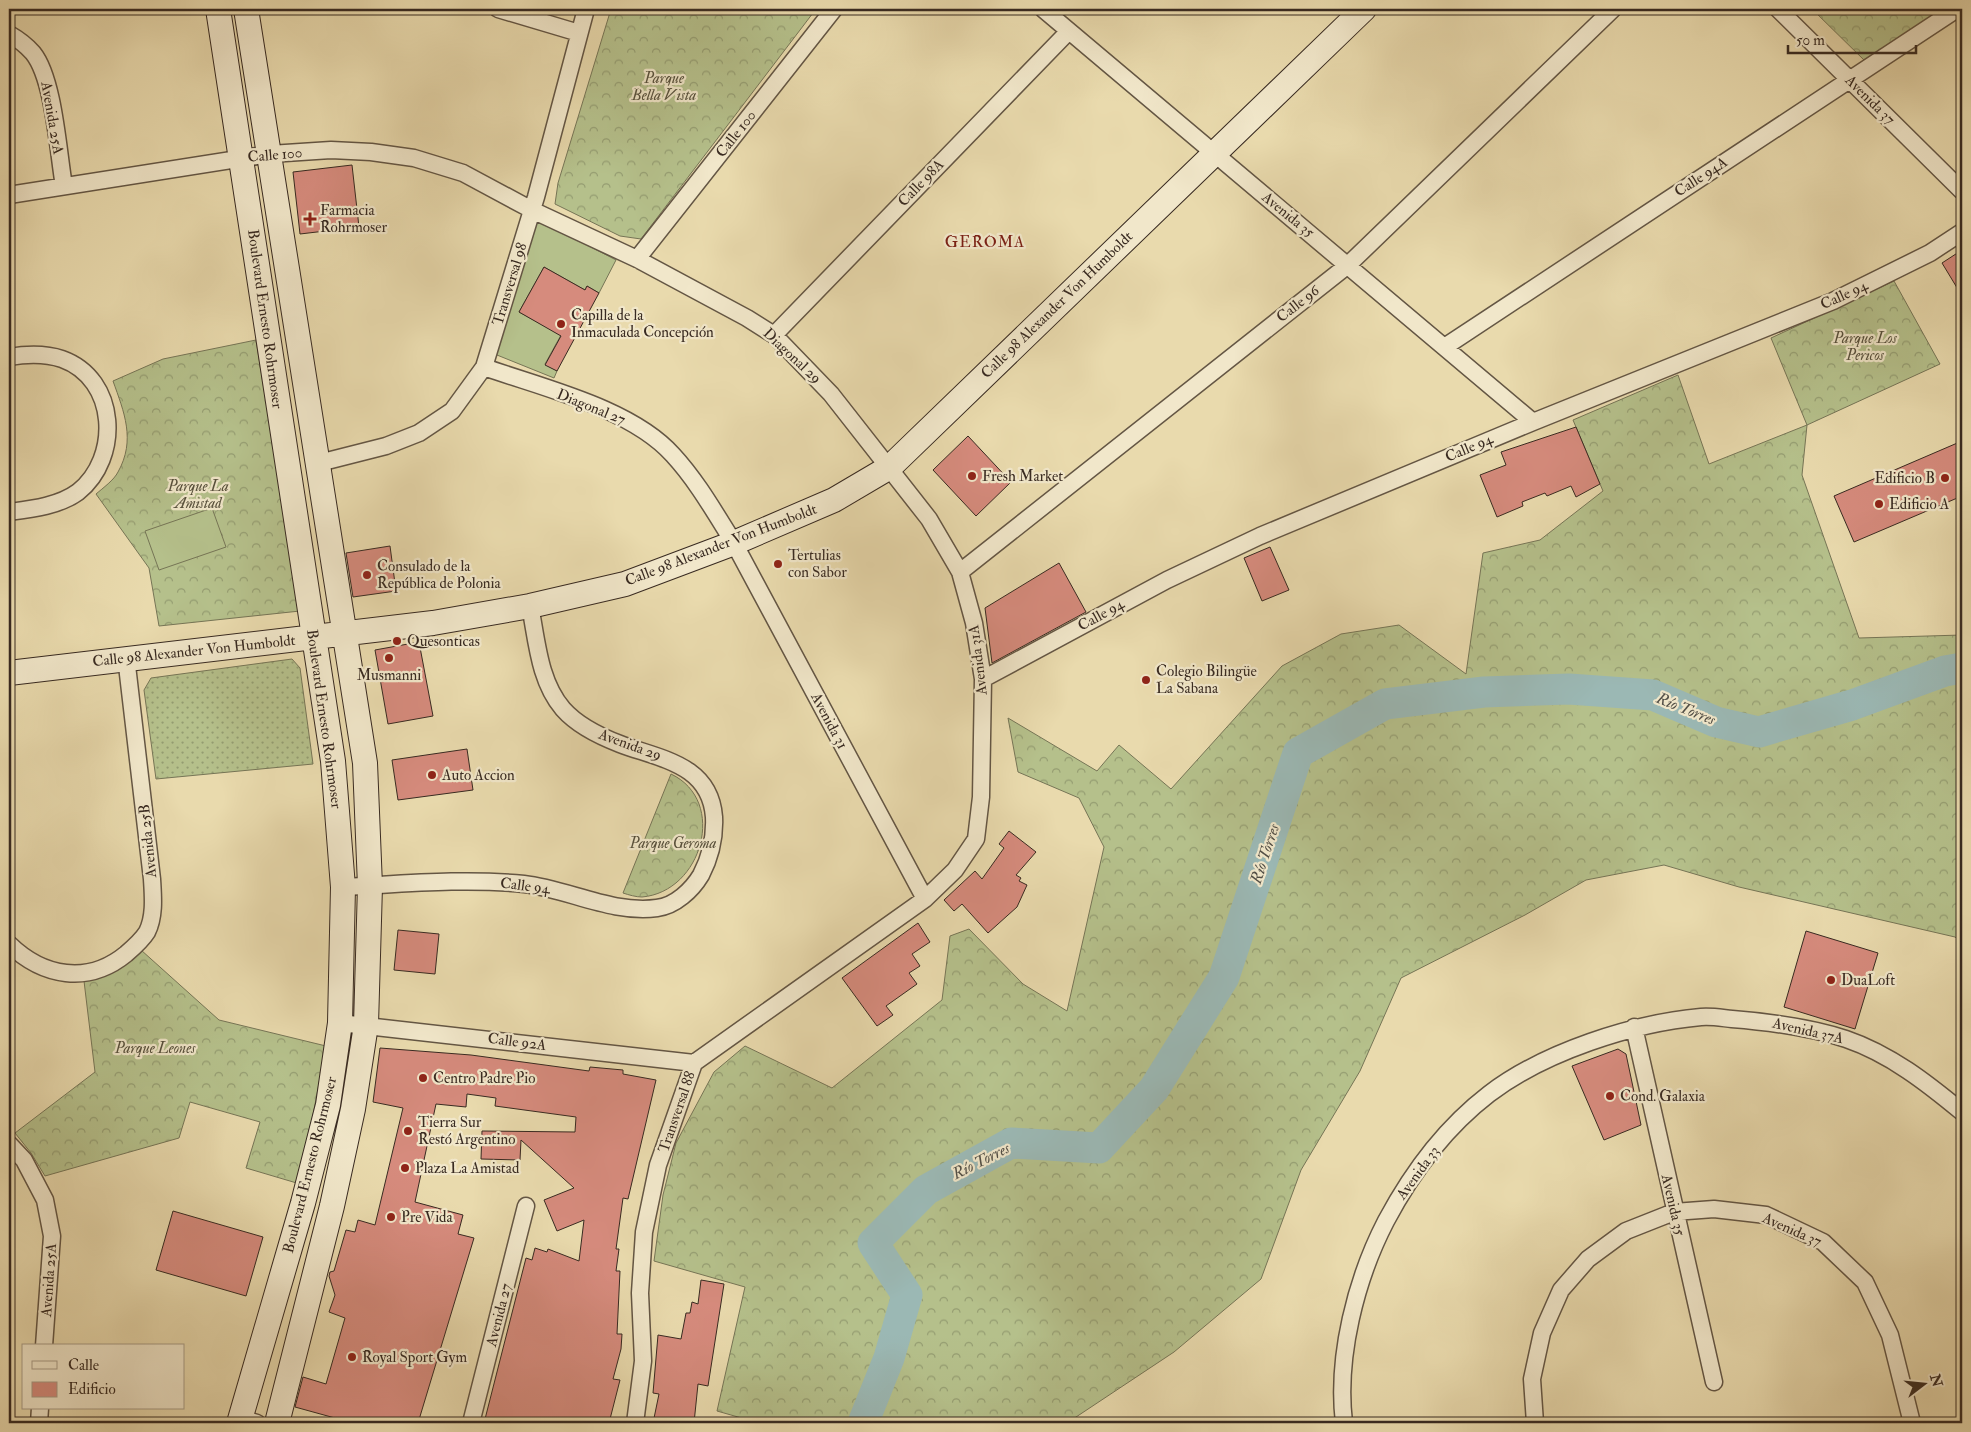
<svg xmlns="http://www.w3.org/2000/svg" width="1971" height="1432" font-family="'IM FELL Double Pica',serif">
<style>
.grass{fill:url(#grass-dots);stroke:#767556}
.forest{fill:url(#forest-crowns);stroke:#767556}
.garden{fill:#b5c08b;stroke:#767556}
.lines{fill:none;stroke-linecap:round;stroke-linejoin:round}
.river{stroke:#9bb8b4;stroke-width:31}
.building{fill:#d68b7d;stroke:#382a21}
.street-casing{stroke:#645644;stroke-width:19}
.secondary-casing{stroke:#382a21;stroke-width:26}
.street{stroke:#f1e7ca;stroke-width:16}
.secondary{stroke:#f1e7ca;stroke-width:24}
.poi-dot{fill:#8f2418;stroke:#f1e7ca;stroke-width:2}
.labels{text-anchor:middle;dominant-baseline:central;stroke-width:4.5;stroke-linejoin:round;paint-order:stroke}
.park-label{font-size:15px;font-style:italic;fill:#57503c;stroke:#f1e7ca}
.street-label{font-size:15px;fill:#382a21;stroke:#f1e7ca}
.poi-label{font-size:15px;fill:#382a21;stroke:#f1e7ca;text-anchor:start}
.neighbourhood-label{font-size:16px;letter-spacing:1px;fill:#7a1f14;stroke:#f1e7ca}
.water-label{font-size:16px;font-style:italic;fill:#514e46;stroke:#f1e7ca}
</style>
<defs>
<pattern id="grass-dots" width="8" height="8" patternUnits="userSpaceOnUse" patternTransform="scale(1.25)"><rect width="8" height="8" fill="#b5c08b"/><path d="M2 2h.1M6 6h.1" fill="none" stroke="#949c71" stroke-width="1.8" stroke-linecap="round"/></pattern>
<pattern id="forest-crowns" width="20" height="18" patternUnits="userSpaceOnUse" patternTransform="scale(1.25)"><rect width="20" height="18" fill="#b5c08b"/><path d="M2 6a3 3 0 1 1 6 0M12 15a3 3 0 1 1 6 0" fill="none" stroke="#949c71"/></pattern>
</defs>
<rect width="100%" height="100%" fill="#e9daad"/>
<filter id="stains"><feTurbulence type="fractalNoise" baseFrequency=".004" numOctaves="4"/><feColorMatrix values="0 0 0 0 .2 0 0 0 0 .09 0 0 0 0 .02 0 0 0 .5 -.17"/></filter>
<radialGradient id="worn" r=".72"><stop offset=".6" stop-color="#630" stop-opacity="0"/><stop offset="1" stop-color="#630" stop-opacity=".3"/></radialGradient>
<path class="grass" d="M292,659L300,668L313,764L156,779L144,690L151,678Z"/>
<path class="forest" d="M611,9H816L641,239L620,236L555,204L558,183Z
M1812,9H1943L1866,62Z
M1894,281L1940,364L1807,425L1802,475L1859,638L1962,635V943L1955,937L1739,887L1664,865L1586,880L1525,915L1401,978L1360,1071L1301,1170L1261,1279L1174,1352L1067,1423H759L717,1411L745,1287L654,1261L663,1195L676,1143L714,1072L745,1046L832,1088L942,1000L950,936L969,929L1023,984L1067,1011L1104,847L1079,798L1018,772L1008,718L1097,771L1119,745L1171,789L1282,666L1341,634L1399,625L1466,674L1483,553L1540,540L1603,491L1573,420L1678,375L1709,464L1807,425L1771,338Z
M256,340L300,611L159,626L149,568L96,494C103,488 114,480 118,472C136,440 124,412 113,381L163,359Z
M671,774C728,801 702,892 642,897C636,897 629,895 623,893Z
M141,950L219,1020L326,1046L300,1184L246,1168L260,1122L190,1102L179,1138L45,1176L31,1153L15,1133L95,1072L84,981L117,970Z"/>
<path class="garden" d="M536,218L616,260L599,293L587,286L585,290L544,267L519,312L561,335L545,364L557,371L554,378L492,353Z
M212,508L226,547L159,570L145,531Z"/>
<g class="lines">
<path class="river" d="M863,1423L889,1358L907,1295L873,1243L926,1190L1011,1143L1099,1148L1154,1089L1224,977L1298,753L1385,704L1484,692L1569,689L1653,695L1716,722L1759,732L1852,705L1945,671L1962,668"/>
</g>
<path class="building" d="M352,165L359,227L300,234L293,172Z
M1962,250V296L1942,263Z
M544,267L585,290L587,286L599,293L557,371L545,365L561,336L519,312Z
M1576,427L1600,484L1576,497L1571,486L1547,496L1545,493L1522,502L1523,506L1497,517L1480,475L1506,465L1501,452Z
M968,436L1011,482L976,516L933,470Z
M1962,441V496L1854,542L1834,496Z
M390,546L396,591L353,597L346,553Z
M1270,547L1289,590L1262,601L1244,558Z
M1059,563L1086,612L992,663L985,608Z
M419,642L433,716L388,724L375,650Z
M467,749L473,790L398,800L392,760Z
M1009,831L1036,852L1016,875L1021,878L1019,881L1027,885L1017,907L988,933L962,904L954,911L944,900L975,871L982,879L1004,848L999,844Z
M918,923L930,942L912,954L920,966L909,973L917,984L886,1006L893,1015L877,1026L842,978Z
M398,930L439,934L435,974L394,970Z
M1806,931L1878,953L1855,1029L1784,1007Z
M380,1048L471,1055L589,1071L590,1067L623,1070V1074L656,1080L628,1199L623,1198L616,1249H619L616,1271H620L617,1334H622L621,1349L613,1379L620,1380L609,1423H484L526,1258L532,1260L535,1248L547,1252L548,1249L579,1261L584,1220L557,1231L544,1200L574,1188L521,1140L520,1160L481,1159L482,1131L575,1132L576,1117L495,1106L496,1098L467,1094L466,1107L436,1104L415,1202L463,1215L458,1234L474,1238L418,1423H353L295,1407L303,1377L326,1384L345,1318L329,1312L335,1295L329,1276L330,1272L334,1271L346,1230L355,1232L358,1220L375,1225L403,1108L373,1102Z
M1618,1049L1626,1054L1641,1125L1604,1140L1572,1066Z
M173,1211L263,1237L246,1296L156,1270Z
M701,1280L724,1284L708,1386L698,1384L694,1423H653L659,1394L653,1393L658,1335L681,1339L686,1313H690L692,1302L698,1304Z"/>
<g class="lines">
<g class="street-casing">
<path id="street" d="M498,9L579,33
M1043,9L1533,422
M1778,9L1962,191
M9,34C18,39 26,45 33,53C54,79 58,152 64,186
M9,195L270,154L331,150L371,152L414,158L463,173L532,210L637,259L747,318L774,335L831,394L929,519L960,572L974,623L983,679L981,797L976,839L955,870L925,899L694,1063L658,1165L644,1232L640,1293L643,1361L635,1423
M637,259L834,9
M774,335L1069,31
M1446,346L1957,9
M9,357C27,354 44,353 62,359C118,379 121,458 78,492C59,506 32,509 9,512
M484,367C543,388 631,408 673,455C697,481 715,513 734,543L925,899
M319,463L386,446L419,433L452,411L484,367L536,197L586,9
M960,572L1348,265L1613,9
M983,679L1167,580L1260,536L1533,422L1833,301L1930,253L1962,232
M343,887C403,884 463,878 524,884C568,889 612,914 657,908C675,906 692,890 701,875C711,856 715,838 714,817C710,764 660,759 620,744C599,736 578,726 563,709C539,681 537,641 530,606
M9,944C43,977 88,985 126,954C133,948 142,940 147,932C155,916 153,896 152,879L126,657
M340,1023L694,1063
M1634,1027L1714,1382
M9,1144L24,1160L45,1200L52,1236L44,1346
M240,1418L257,1423
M39,1423L40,1408
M471,1423L526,1206
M1344,1423C1336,1357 1356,1279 1386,1221C1411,1174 1446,1127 1489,1094C1544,1052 1633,1023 1701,1017C1711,1016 1722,1018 1732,1019C1770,1022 1809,1027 1846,1039C1890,1054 1927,1083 1962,1112
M1535,1423L1532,1379L1542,1333L1561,1290L1588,1259L1626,1231L1674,1212L1714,1209L1766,1215L1823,1242L1865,1282L1890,1335L1912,1423"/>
</g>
<g class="secondary-casing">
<path id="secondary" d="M218,9L333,761L343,887L340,1023L328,1105L303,1203L239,1423
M246,9L365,763L370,886L366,1025L353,1109L332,1206L277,1423
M9,673L433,623L530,606L625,584L734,543L834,500L890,467L1364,9"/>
</g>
<use href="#street" class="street"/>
<use href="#secondary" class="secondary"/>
</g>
<g class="poi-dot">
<path d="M307.5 211.5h5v5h5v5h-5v5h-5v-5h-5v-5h5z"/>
<circle cx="561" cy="324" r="5"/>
<circle cx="972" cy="476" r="5"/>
<circle cx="1945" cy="478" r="5"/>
<circle cx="1879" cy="504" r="5"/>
<circle cx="778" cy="564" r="5"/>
<circle cx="367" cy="575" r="5"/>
<circle cx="397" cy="641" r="5"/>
<circle cx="389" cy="658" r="5"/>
<circle cx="1146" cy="680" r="5"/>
<circle cx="432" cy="775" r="5"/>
<circle cx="1831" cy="980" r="5"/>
<circle cx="423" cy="1078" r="5"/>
<circle cx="1610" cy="1096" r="5"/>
<circle cx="408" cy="1131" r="5"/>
<circle cx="405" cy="1168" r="5"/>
<circle cx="391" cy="1217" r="5"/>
<circle cx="352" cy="1357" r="5"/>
</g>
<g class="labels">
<g class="park-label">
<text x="664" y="78">Parque<tspan x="664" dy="17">Bella Vista</tspan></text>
<text x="1865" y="338">Parque Los<tspan x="1865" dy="17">Pericos</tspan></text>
<text x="198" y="486">Parque La<tspan x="198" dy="17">Amistad</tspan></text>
<text x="673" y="843">Parque Geroma</text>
<text x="155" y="1048">Parque Leones</text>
</g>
<g class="street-label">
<text transform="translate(1870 100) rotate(45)">Avenida 37</text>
<text transform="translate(52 118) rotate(80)">Avenida 25A</text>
<text transform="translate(736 134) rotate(-52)">Calle 100</text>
<text transform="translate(275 155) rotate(-5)">Calle 100</text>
<text transform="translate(1701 177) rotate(-33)">Calle 94A</text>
<text transform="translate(921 183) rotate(-46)">Calle 98A</text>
<text transform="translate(1288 215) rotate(39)">Avenida 35</text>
<text transform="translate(510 284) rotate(-73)">Transversal 98</text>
<text transform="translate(1844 295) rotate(-25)">Calle 94</text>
<text transform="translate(1298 304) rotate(-38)">Calle 96</text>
<text transform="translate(1057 305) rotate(-44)">Calle 98 Alexander Von Humboldt</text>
<text transform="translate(265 319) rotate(82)">Boulevard Ernesto Rohrmoser</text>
<text transform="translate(792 356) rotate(43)">Diagonal 29</text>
<text transform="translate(591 407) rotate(22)">Diagonal 27</text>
<text transform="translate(1469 448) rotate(-23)">Calle 94</text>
<text transform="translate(721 545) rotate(-21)">Calle 98 Alexander Von Humboldt</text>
<text transform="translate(1101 615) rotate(-29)">Calle 94</text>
<text transform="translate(194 651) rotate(-6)">Calle 98 Alexander Von Humboldt</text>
<text transform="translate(978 660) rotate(-97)">Avenida 31A</text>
<text transform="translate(324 719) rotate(82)">Boulevard Ernesto Rohrmoser</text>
<text transform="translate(829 721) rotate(62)">Avenida 31</text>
<text transform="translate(630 745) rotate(20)">Avenida 29</text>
<text transform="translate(148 841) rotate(-96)">Avenida 25B</text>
<text transform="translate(525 886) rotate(7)">Calle 94</text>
<text transform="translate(1808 1031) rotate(13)">Avenida 37A</text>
<text transform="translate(517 1042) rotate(7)">Calle 92A</text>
<text transform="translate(677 1112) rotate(-71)">Transversal 88</text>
<text transform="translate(310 1165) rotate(-76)">Boulevard Ernesto Rohrmoser</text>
<text transform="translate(1418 1173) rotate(-54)">Avenida 33</text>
<text transform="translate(1673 1205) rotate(77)">Avenida 35</text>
<text transform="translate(1792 1230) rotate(24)">Avenida 37</text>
<text transform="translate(49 1280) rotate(-86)">Avenida 25A</text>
<text transform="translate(499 1315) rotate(-76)">Avenida 27</text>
</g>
<g class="poi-label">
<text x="320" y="210">Farmacia<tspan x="320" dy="17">Rohrmoser</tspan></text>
<text x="571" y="315">Capilla de la<tspan x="571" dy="17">Inmaculada Concepción</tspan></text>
<text x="982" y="476">Fresh Market</text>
<text x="1935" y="478" text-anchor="end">Edificio B</text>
<text x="1889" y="504">Edificio A</text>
<text x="788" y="555">Tertulias<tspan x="788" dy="17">con Sabor</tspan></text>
<text x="377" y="566">Consulado de la<tspan x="377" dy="17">República de Polonia</tspan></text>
<text x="407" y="641">Quesonticas</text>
<text x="1156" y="671">Colegio Bilingüe<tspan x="1156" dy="17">La Sabana</tspan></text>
<text x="389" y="675" text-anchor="middle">Musmanni</text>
<text x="442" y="775">Auto Accion</text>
<text x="1841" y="980">DuaLoft</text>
<text x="433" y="1078">Centro Padre Pio</text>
<text x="1620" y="1096">Cond. Galaxia</text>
<text x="418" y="1122">Tierra Sur<tspan x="418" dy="17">Restó Argentino</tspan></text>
<text x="415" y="1168">Plaza La Amistad</text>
<text x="401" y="1217">Pre Vida</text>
<text x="362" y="1357">Royal Sport Gym</text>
</g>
<g class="neighbourhood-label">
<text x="985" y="242">GEROMA</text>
</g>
<g class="water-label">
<text transform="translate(1686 709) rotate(22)">Río Torres</text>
<text transform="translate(1265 854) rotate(-72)">Río Torres</text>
<text transform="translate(981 1161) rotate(-27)">Río Torres</text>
</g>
</g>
<rect width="1971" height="1432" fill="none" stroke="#e9daad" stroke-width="30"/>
<rect x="10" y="10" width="1951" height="1412" fill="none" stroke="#382a21" stroke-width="2.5"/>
<rect x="15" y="15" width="1941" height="1402" fill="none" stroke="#382a21"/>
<rect x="22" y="1344" width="162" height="65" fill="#f1e7ca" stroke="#a79b86"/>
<rect x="32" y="1361" width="25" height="8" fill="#f1e7ca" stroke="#a79b86"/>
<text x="68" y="1370" font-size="15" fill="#382a21">Calle</text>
<rect x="32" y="1382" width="25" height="15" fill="#d68b7d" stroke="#a79b86"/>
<text x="68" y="1394" font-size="15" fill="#382a21">Edificio</text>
<g transform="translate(1924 1384) rotate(74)" stroke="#f1e7ca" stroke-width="4" paint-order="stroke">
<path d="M0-4L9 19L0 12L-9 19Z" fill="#382a21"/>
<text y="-8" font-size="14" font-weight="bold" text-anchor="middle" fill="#382a21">N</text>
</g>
<path d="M1788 45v8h128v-8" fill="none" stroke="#382a21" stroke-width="2.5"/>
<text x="1796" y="45" font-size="15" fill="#382a21" stroke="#f1e7ca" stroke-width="4" paint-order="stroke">50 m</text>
<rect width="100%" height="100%" filter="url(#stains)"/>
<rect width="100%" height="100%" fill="url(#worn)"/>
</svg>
